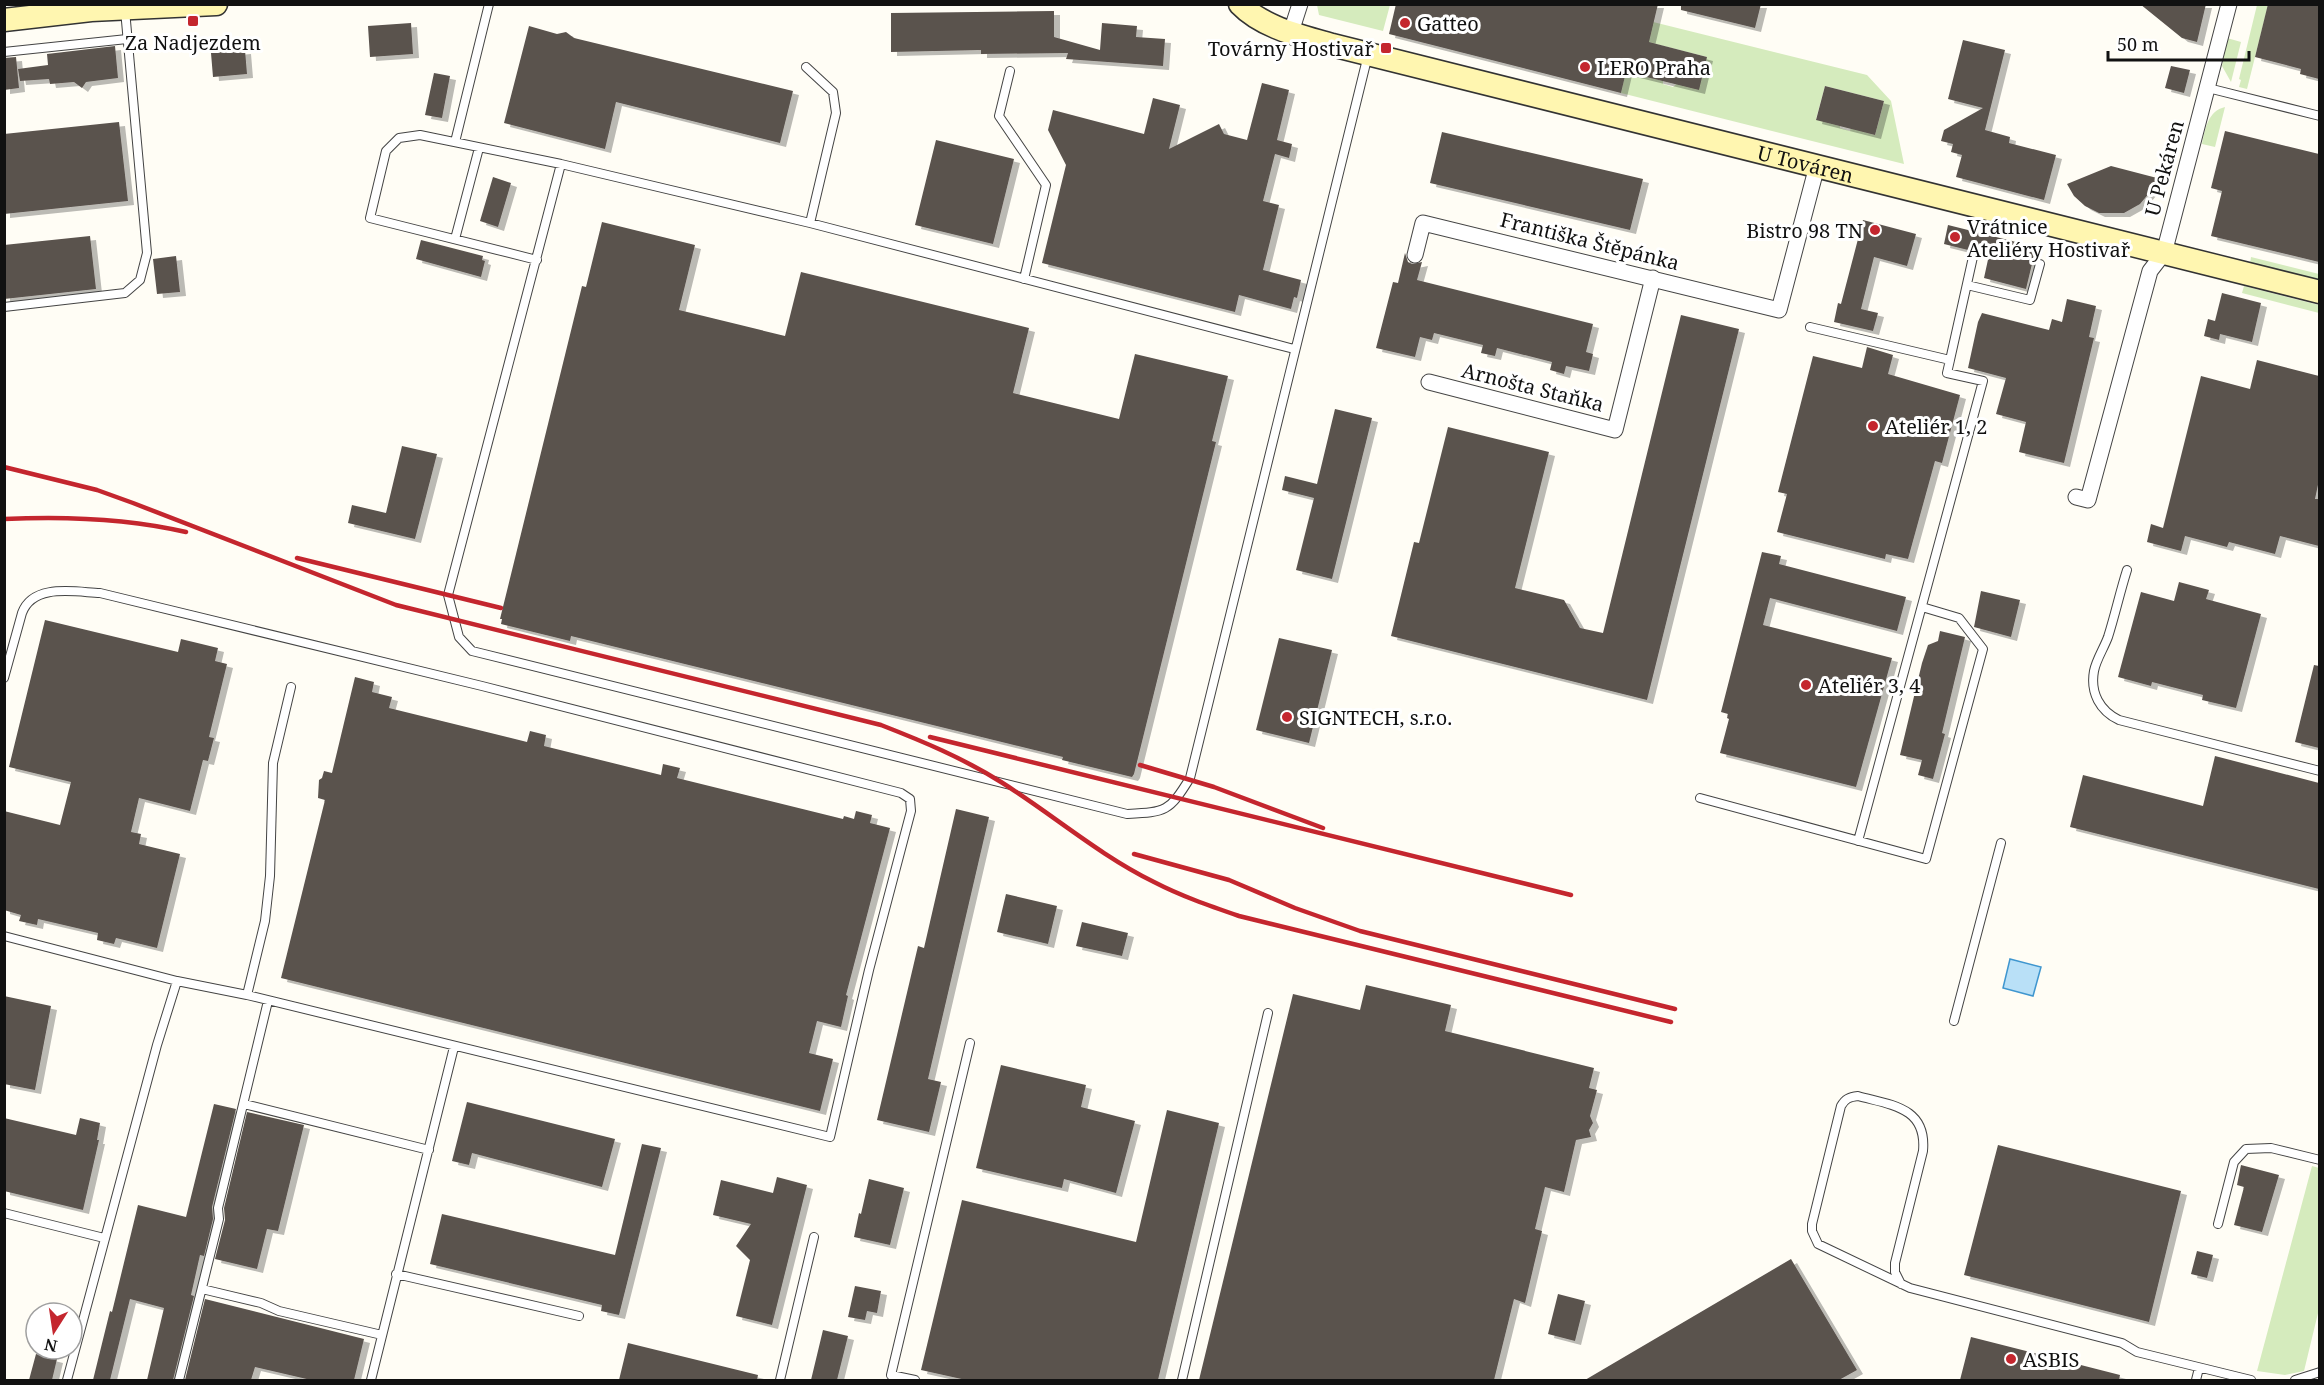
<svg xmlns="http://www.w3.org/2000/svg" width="2324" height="1385" font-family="'Noto Serif',serif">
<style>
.green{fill:#d5ebbd;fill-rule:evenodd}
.water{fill:#b9e0f7;stroke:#3f96cf;stroke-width:1.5}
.building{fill:#5a524d;filter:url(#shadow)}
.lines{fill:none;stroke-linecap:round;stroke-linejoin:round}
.lane-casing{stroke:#444;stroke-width:10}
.street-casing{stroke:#444;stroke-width:17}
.secondary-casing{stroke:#333;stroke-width:25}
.lane{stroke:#fff;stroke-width:8}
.street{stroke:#fff;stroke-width:15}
.secondary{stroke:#fff6b0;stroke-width:22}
.rail{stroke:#c4262e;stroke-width:4.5}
.poi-dot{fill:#c4262e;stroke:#fff;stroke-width:2}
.labels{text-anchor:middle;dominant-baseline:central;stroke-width:6;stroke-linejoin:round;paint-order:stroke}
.poi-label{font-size:20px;fill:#111;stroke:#fff;text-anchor:start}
.street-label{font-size:20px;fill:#111;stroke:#fff}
</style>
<defs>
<filter id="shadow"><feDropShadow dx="6" dy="4" stdDeviation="0" flood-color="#0004"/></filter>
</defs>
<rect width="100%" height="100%" fill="#fffdf5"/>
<path class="green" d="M1317,5V4L1390,5L1383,31L1319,15Z
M2257,5H2268L2247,89L2239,87L2241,80L2239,79Z
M1629,16L1867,75L1891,101L1904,164L1621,93L1625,74ZM1648,42L1707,57L1673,87L1663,84V81L1639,75ZM1825,86L1884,101L1875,135L1851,128L1850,131L1840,128V126L1816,119Z
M2227,38L2241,42L2231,82L2222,66Z
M2225,107L2215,147L2202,144C2205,129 2208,111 2225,107Z
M2251,257L2319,274V282L2250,264Z
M2244,286L2319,305V313L2242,293Z
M2312,1166L2319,1168V1309L2304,1371L2285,1375L2257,1371Z"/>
<path class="water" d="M2010,959L2041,967L2033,996L2003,988Z"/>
<path class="building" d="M1396,4H1658L1649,42L1707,57L1699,90L1626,72L1621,93L1389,34Z
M1681,4H1761L1755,28L1681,10Z
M2140,4H2206L2197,42L2182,38Z
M2268,4H2319V79L2300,74L2301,69L2255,57Z
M1054,11V37L1100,50L1102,23L1137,26L1136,37L1165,39L1163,66L1066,59L1068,53L981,54V50L891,52V13Z
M411,23L413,54L370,57L368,26Z
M529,26L557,34L566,32L574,38L793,91L780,143L616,102L605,149L504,123Z
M1963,40L2005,50L1985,130L2010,137L2009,143L2056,155L2044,200L1956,177L1962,155L1951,152L1953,144L1941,141L1944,130L1983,108L1948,99Z
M115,46L118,78L86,82L82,88L74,82L50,84L49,79L20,81L18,69L48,65L47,54Z
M245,50L247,74L213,77L211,53Z
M16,57L19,88L4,90V58Z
M2171,66L2190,70L2184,93L2165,88Z
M434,73L450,76L442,118L425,115Z
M1262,83L1289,90L1277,140L1292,144L1289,158L1275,154L1263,201L1279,205L1263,270L1301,280L1297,298L1294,297L1291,309L1239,295L1235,312L1042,263L1066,165L1048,130L1053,110L1144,134L1153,98L1180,105L1169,149L1219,124L1224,134L1247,140Z
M1825,86L1884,101L1875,135L1816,120Z
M119,122L128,201L4,214V134Z
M2225,131L2319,154V262L2211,236L2222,191L2211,188Z
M1442,132L1643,179L1630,230L1430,183Z
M936,140L1014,159L993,244L915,225Z
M2111,166L2157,178L2150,192L2140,204L2124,213H2099L2085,206L2074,196L2067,184Z
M493,177L511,183L498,227L480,221Z
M1863,220L1916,234L1907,266L1874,257L1861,309L1878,313L1873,331L1834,322L1838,303L1841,304Z
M602,222L695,245L679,310L785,336L801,272L1029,328L1013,393L1119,419L1135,354L1228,376L1212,441L1216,442L1134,774L1132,777L1062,760L1063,757L571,636L570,641L501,624L502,619H500L582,286L586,287Z
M1948,225L2036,247L2026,289L1984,278L1989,255L1980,253L1981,247L1977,242L1971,244L1968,250L1944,244Z
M90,236L96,289L4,299V245Z
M421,240L483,256L482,260L485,261L481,277L416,259Z
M1405,253L1408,262L1412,264L1422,262L1417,280L1593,324L1586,352L1593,354L1589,371L1566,366L1564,374L1550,370L1552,362L1497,348L1495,356L1481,353L1483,345L1434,333L1432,340L1420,337L1415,357L1376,348L1393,282L1398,283Z
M176,256L180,292L157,294L153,259Z
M2222,293L2261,303L2252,342L2220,334L2219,340L2204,336L2208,319L2215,321Z
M2067,299L2096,306L2089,337L2094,338L2064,463L2019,452L2026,422L1996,414L2006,378L1968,368L1978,322L1982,313L2049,330L2052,319L2062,322Z
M1681,315L1739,329L1647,700L1391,636L1414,542L1419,543L1448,427L1549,452L1515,588L1564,600L1580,628L1603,633Z
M1867,347L1893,355L1888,374L1960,395L1942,463L1935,461L1908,559L1886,554L1885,559L1777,532L1787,494L1778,492L1813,356L1862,368Z
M2257,360L2319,376V480L2315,499H2319V546L2280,536L2275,554L2229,542L2227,547L2185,536L2181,551L2147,542L2151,524L2163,528L2201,376L2250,389Z
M1335,409L1372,418L1332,579L1296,570L1314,498L1282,490L1285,476L1317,484Z
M402,446L437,454L415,539L348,523L352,505L386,513Z
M1762,552L1781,556L1779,564L1906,597L1897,631L1770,598L1763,625L1892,658L1856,787L1720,753L1729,719L1727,718L1728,714L1721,712Z
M2179,582L2209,590L2206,599L2261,614L2236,708L2202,700L2203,695L2152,682L2151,686L2118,677L2141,592L2174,601Z
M1981,591L2020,600L2011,637L1974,627Z
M45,620L178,652L181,639L218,648L215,661L227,664L209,737L214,738L208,761L203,760L190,811L139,798L131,832L141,834L139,844L180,854L157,948L116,938L114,944L97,940L98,933L38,919L37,925L19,921L21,915L4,910V811L60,825L71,782L9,767Z
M1940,631L1965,637L1942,733L1945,734L1933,779L1918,775L1922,760L1900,755L1922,663L1928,645L1938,641Z
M1279,638L1332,650L1309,743L1256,730Z
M2314,665L2319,666V748L2295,742Z
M355,677L374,682L372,692L392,697L389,708L527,742L530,731L546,735L544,746L661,775L663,764L680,768L677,778L843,819L844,816L854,819L856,811L872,815L870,823L890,828L846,995L848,996L841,1027L817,1021L809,1053L833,1059L820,1111L281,978L325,800L318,798L319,780L322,778L324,771L332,773Z
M2215,756L2319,783V889L2070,827L2083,775L2203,806Z
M956,809L989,817L928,1079L941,1082L929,1132L877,1120L918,946L924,948Z
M1006,894L1057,906L1048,944L997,932Z
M1082,922L1128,933L1122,956L1076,946Z
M1366,985L1451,1005L1445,1031L1594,1068L1589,1088L1597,1090L1590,1116L1593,1123L1589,1130L1591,1137L1576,1140L1564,1192L1545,1187L1535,1229L1542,1231L1525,1303L1514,1299L1494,1380H1199L1293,994L1360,1010Z
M4,996L51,1006L35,1090L4,1084Z
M1001,1065L1086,1085L1081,1107L1135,1121L1116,1193L1064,1179L1062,1188L976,1168Z
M467,1102L615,1139L602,1187L472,1153L469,1165L452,1161Z
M214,1104L236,1109L212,1207L213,1219L204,1256L200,1255L191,1295L194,1296L173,1380H147L164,1308L130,1299L110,1380H93L110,1311L112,1312L138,1205L186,1217Z
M1167,1110L1219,1123L1158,1380H966L921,1370L962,1200L1136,1242Z
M247,1112L304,1125L278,1231L267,1229L257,1269L215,1259L225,1220L224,1208Z
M4,1118L76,1135L80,1118L100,1123L97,1140H99L83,1210L4,1191Z
M642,1144L661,1148L619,1315L601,1311L602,1305L430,1264L442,1214L615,1255Z
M1998,1145L2181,1191L2149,1322L1964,1275Z
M2241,1165L2279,1175L2262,1232L2234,1225L2244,1187L2237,1185Z
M777,1177L807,1185L772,1325L736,1316L750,1260L736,1246L751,1224L713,1215L721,1180L773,1193Z
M869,1179L904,1188L890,1245L854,1237L859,1213L861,1214Z
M2197,1251L2213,1255L2207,1278L2191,1274Z
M1791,1259L1857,1370L1839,1380H1585Z
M855,1286L881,1291L877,1313L867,1311L865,1320L848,1317Z
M1558,1294L1585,1301L1575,1341L1548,1334Z
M205,1299L364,1339L354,1380H311L255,1367L251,1380H185Z
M823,1330L848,1336L837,1380H811Z
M1971,1337L2120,1375L2119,1380H1960Z
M628,1343L758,1375L757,1380H619Z
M36,1354L57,1359L52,1380H29Z"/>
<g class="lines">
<g class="lane-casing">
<path id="lane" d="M4,52L127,39
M806,67L833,92L836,113L810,223
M1010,71L999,116L1046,185L1024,279
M2208,88L2320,116
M455,142L489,4
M561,164L448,595L459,637L472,651L1127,814C1166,812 1169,812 1190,778L1368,55
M455,239L479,148
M537,260L370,218L386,151L399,138L420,135L561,164L810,223L1294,349
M1967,285L2030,300L2040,264
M4,307L125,293L140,280L147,253L125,10
M1810,327L1950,360L1947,373L1983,381L1858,841
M1950,360L1975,248
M2127,570C2120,592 2115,615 2108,637C2104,648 2096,660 2094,671C2090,693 2100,711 2119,720L2320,771
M4,678L22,613C33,583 75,592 100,593L482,686L901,793L910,799L911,811L869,970L830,1137L247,995L177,981L157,1045L67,1380
M1700,798L1926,859L1983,649L1959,618L1922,607
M4,936L177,981
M247,995L265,921L270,876L273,763L291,687
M1954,1021L2001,843
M244,1104L429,1150
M4,1213L104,1238
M2218,1224L2234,1162L2246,1149L2271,1148L2320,1160
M396,1274L579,1316
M1901,1284L1895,1272V1263L1923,1151C1927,1107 1891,1105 1858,1096C1849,1097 1845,1099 1841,1106L1812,1224V1231L1818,1244L1910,1288L2122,1343L2137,1352L2251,1380
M202,1289L261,1303L279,1311L382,1335
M891,1375L915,1380
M179,1380L219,1219L218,1208L268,1001
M371,1380L454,1047
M780,1380L814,1237
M894,1380L891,1375L970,1043
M1182,1380L1268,1013
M2196,1380L2199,1368
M2295,1380L2320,1372"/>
</g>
<g class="street-casing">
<path id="street" d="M1291,32L1300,4
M1415,255L1423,223L1779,310L1817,166
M1429,382L1615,430L1653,278
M2076,497L2088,500L2150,271L2164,253L2229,4"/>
</g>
<g class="secondary-casing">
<g id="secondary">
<path id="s1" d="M1240,4C1263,28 1302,36 1332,45L2320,292"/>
<path d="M4,20L91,10L216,4"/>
</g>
</g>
<use href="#lane" class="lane"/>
<use href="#street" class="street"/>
<use href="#secondary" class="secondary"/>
<path class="rail" d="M4,467L97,490L133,503L396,605L881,725C922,741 963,758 1001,782C1052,814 1099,855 1154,882C1181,896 1210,906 1239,916L1671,1022
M4,519C66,516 126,518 186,532
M297,558L501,608
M930,737L1571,895
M1140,765L1214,787L1323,828
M1134,854L1229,880L1295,908L1360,931L1675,1009"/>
</g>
<g class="poi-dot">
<rect x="187" y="15" width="12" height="12" rx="3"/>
<circle cx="1405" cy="23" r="6"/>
<rect x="1380" y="42" width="12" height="12" rx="3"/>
<circle cx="1585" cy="67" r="6"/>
<circle cx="1875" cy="230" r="6"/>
<circle cx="1955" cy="237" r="6"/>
<circle cx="1873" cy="426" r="6"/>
<circle cx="1806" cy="685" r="6"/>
<circle cx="1287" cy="717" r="6"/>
<circle cx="2011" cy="1359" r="6"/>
</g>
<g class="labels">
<g class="poi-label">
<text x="1417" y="23">Gatteo</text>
<text x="193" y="42" text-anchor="middle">Za Nadjezdem</text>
<text x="1374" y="48" text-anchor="end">Továrny Hostivař</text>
<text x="1597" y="67">LERO Praha</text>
<text x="1967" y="226">Vrátnice<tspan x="1967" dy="23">Ateliéry Hostivař</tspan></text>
<text x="1863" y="230" text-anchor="end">Bistro 98 TN</text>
<text x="1885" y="426">Ateliér 1, 2</text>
<text x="1818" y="685">Ateliér 3, 4</text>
<text x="1299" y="717">SIGNTECH, s.r.o.</text>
<text x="2023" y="1359">ASBIS</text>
</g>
<g class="street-label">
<text stroke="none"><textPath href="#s1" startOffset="590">U Továren</textPath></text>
<text transform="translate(2164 168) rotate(-75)">U Pekáren</text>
<text transform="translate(1590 241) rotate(14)">Františka Štěpánka</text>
<text transform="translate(1533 387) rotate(14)">Arnošta Staňka</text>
</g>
</g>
<rect width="2324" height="1385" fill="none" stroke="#111111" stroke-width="12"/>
<g transform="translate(54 1331) rotate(192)"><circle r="28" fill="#ffffff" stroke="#a0a0a0" stroke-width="1.5"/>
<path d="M0-4.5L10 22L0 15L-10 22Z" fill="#c4262e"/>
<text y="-9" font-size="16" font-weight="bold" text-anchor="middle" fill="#111111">N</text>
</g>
<path d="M2108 51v9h141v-9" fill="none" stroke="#111111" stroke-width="3"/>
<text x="2117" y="51" font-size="18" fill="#111111" stroke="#ffffff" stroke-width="4.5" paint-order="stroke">50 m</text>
</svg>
